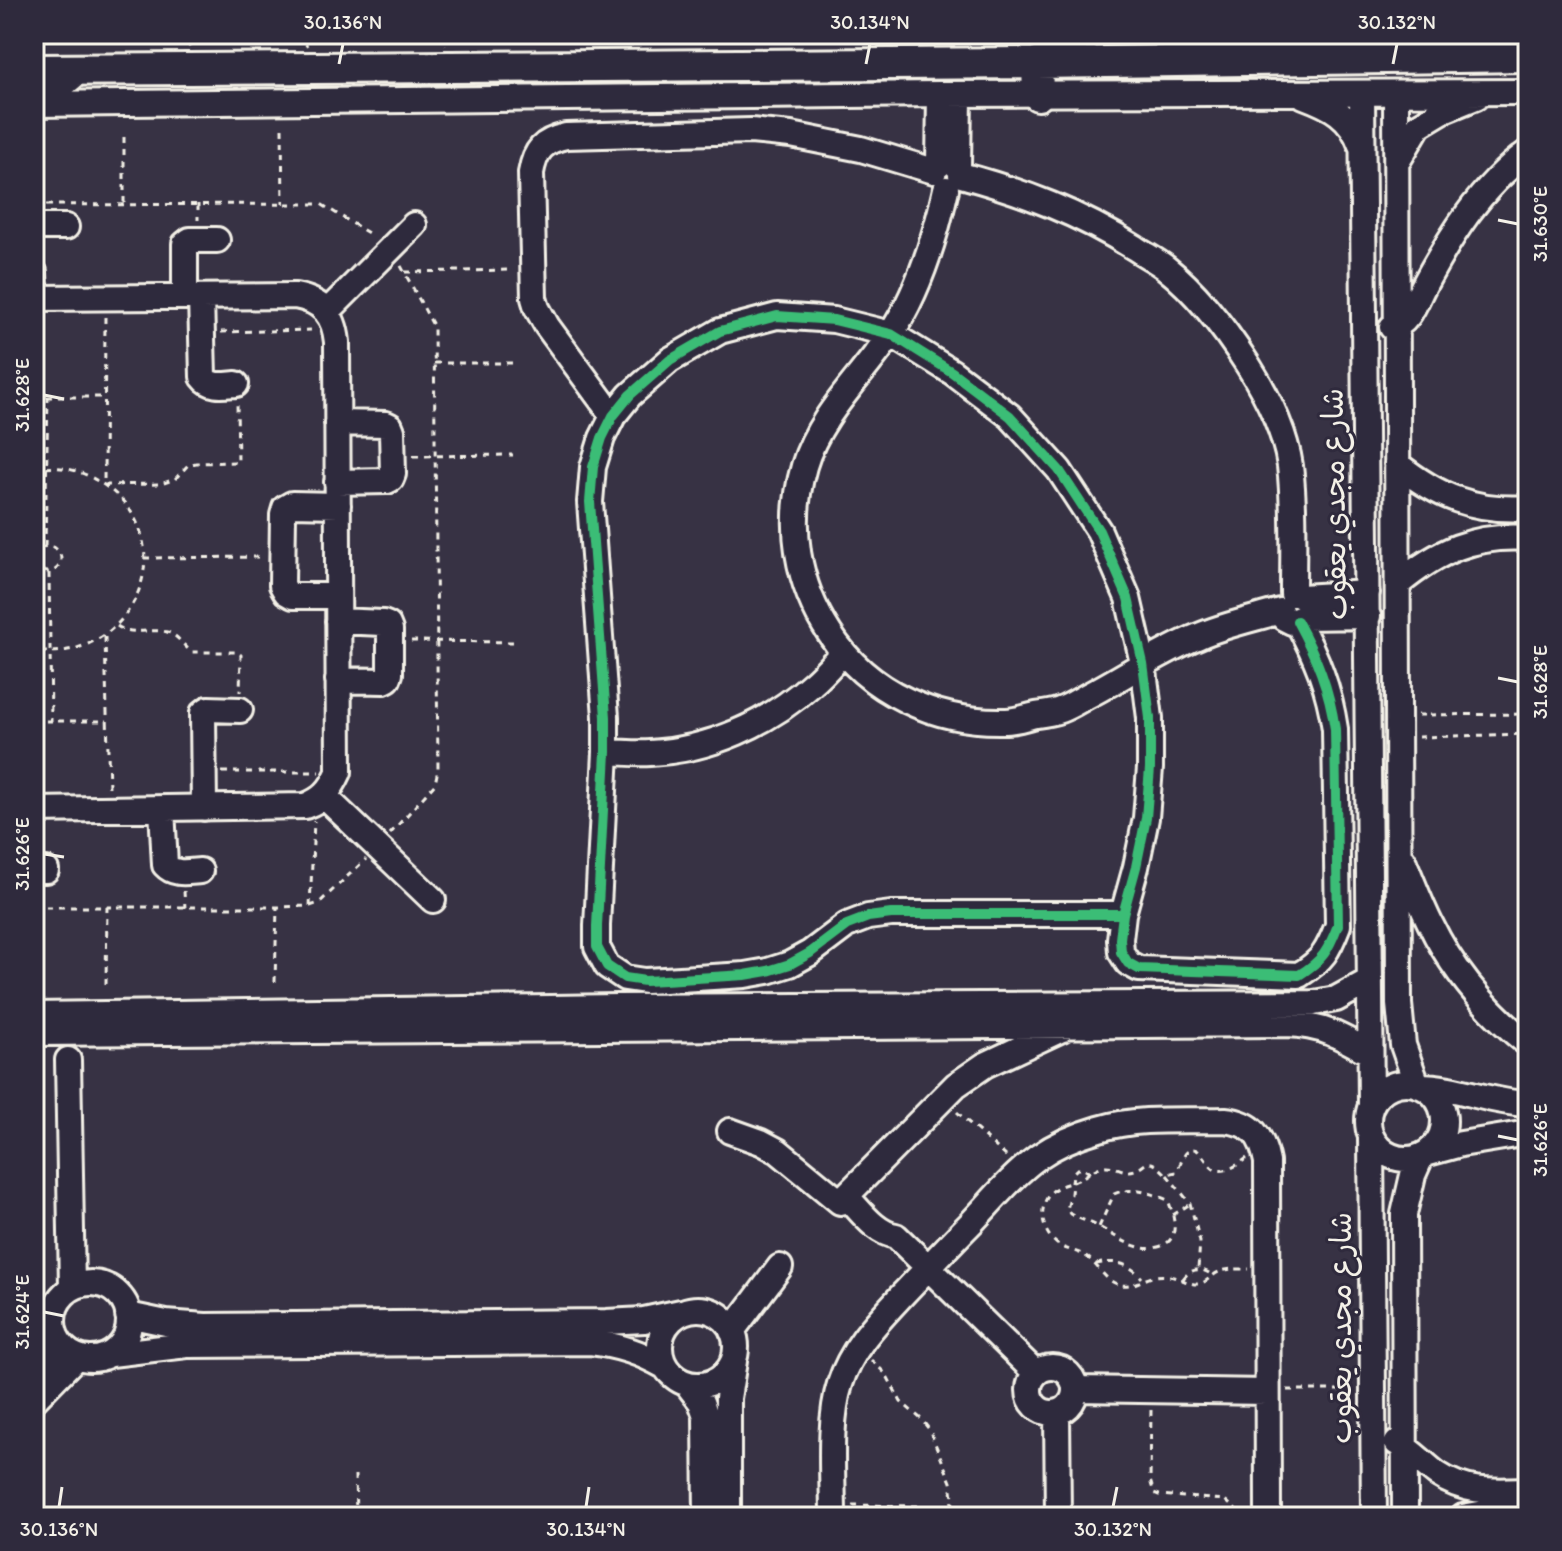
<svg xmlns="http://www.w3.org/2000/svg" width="1562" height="1551" font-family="Itim,'Playpen Sans Arabic',sans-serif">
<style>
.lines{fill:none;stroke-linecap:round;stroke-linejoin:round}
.minor-casing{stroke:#f4f1e8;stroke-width:30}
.major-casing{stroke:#f4f1e8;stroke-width:36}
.path{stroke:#f4f1e8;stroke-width:3;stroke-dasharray:6 6;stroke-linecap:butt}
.minor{stroke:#2f2a3d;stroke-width:24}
.major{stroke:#2f2a3d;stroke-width:30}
.cycleway-casing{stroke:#2f2a3d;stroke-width:15}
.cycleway{stroke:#3abd76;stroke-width:10}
.ticks{fill:none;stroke:#f4f1e8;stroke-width:3}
.labels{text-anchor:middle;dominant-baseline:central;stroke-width:6;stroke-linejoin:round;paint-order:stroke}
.street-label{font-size:30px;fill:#f4f1e8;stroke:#2f2a3d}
.neatline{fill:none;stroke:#f4f1e8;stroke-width:3}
.ticks-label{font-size:20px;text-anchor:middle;fill:#f4f1e8}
</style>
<rect width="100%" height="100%" fill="#373244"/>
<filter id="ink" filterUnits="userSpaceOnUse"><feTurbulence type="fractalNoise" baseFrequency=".0125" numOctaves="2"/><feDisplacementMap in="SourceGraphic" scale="16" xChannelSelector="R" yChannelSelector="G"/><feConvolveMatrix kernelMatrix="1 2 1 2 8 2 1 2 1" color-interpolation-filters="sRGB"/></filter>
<g filter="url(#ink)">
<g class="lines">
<g class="minor-casing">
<path id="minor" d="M1362,93L1371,1106
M1396,93L1399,1004L1403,1045L1417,1085
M1304,96C1331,106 1351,116 1361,145
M34,104L940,94L1528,92
M1399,159L1419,125L1444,110L1476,97
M939,165L940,94
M958,167L959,94
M961,175C1024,192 1079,213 1135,248C1145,255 1156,260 1166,268C1199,294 1225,329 1248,365C1267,395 1285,431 1290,466C1295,508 1293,552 1293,594
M946,189C935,239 919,292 890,335C861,378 819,415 804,466C787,525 797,584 830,634C868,693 937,723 1006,721C1016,721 1026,717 1036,715C1044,714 1052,713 1060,710C1069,707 1078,701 1087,696C1124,677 1159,652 1199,636C1224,625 1253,619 1280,611
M34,229L38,227H66
M34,272L35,298
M185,297V244L190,240H217
M201,297L203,377C211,388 224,385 236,384
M34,298L295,296C322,301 334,314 337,342L339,772C331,790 322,800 305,806L34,810
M327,312L414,225
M1392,327C1408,324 1415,303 1422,289C1449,238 1480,187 1528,152
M613,416L547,326L537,308L534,298L531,173C535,150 543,141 566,136L751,131L791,135L861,149L934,171
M337,423L386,424L390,426L392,431L393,474L391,479L387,481L337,482
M1397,464C1438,497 1475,512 1528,508
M338,505L292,504L285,508L283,515L282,585L286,592L293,596H338
M1398,584C1438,551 1474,534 1528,538
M1302,597L1367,593
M1284,618L1292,622L1304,617L1368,616
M338,621L383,623L388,625L390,630V674L388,679L384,681L338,680
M606,752C621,752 635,754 650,753C709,750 768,724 812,684C823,675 832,664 842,653
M324,796L433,900
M204,808L203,713L208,709L240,710
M162,809L165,865C174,875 187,872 200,871
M1403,860C1412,881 1420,903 1430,923C1453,971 1487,1011 1528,1044
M34,870H46
M1123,914H891L868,917L847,925L810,953L790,964L768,971L745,975L664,980L645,981L625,978L607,966L597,947V926L606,752V717L590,502L593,467L602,438L613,416L630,395L670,360L720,331L777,316L834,320L891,334L952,372L1010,416L1059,470L1099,531L1128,598L1143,663L1150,718V768L1146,818L1136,867L1123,914L1120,939L1121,952L1128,963L1139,969L1299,975C1323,960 1328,951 1338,925L1335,729C1329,688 1317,658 1297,621
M34,1015L618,1007L1314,1003L1336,999L1369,981
M34,1033L1287,1024C1321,1025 1341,1036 1370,1053
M68,1060L72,1288
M1368 1121a38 38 0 1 1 76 0a38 38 0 1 1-76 0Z
M1420,1086C1457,1086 1491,1103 1528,1104
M730,1131L761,1142L778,1151L840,1202L956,1085L985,1065L1062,1029
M1371,1138L1374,1517
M1428,1153L1461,1144L1528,1133
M846,1196C860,1210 875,1233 896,1236L1036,1373
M53 1321a38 38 0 1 1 76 0a38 38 0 1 1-76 0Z
M660 1347a38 38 0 1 1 76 0a38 38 0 1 1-76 0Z
M128,1315L166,1323L205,1326L606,1322L644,1320L681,1312
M732,1331L780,1267
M111,1354L187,1345L590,1342C617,1345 640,1352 664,1366
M1029 1390a23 23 0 1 1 46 0a23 23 0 1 1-46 0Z
M34,1368L59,1342
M687,1384L701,1402L706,1416L707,1517
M1076,1389L1267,1392
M34,1400L76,1357
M1057,1413L1058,1517
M1397,1443C1412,1450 1423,1464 1437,1474C1467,1494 1493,1491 1528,1490
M728,1517V1398L734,1361
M833,1517C833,1477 828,1421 840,1384C851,1348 877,1322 902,1295C924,1272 946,1248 969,1225C991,1202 1012,1176 1038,1157C1055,1145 1078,1135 1099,1129C1139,1117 1184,1121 1225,1120C1253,1123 1262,1136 1267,1162L1268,1517
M1405,1517L1404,1214L1413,1175L1421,1157
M1463,1517L1490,1512L1528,1510"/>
</g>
<g class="major-casing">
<path id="major" d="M1037,63L1038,95
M34,70L1037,63L1528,56
M36,104L76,70"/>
</g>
<path class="path" d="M182,34L190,47
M299,34L307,46
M440,34L445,45
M582,34L589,44
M282,128L283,204
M124,203V131
M198,204V220
M34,205L321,204L373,236
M405,272L513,270
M105,317L104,485L161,484L175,479L188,465L196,463L238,462L237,403
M221,332L313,330
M434,363H514
M34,397H104
M413,456L513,455
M34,469C62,465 80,469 104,485C186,540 135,664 34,651
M35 559a13 13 0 1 1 26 0a13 13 0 1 1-26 0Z
M45,546L48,397
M144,558L264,557
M49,573L51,721
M117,626C131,636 151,628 167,632C178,635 183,646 192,652H237L241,655L240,692
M105,637L109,789
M411,641L515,642
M1418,715L1528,714
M34,721H107
M1418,737L1528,734
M222,772H319
M390,834L435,784L438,769L434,327L400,264
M184,891L185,908
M310,906L314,821
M34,907H277L310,906L319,903L366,859
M275,982L277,907
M106,984L107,906
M957,1112L1008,1158
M1247,1158C1239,1164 1227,1173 1216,1170C1205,1167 1200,1139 1186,1153C1182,1158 1180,1166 1177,1172L1166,1174C1144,1151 1148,1170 1129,1171C1121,1171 1113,1165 1105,1166C1096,1167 1086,1176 1078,1180C1070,1184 1062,1184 1055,1189C1037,1202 1040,1230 1056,1243C1064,1250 1074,1250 1084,1255C1098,1263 1104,1282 1121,1285C1135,1287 1144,1278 1156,1276C1176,1273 1186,1285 1198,1284C1207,1283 1211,1275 1219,1272C1228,1268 1240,1269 1249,1269
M1090,1173L1084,1169H1077L1073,1173L1071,1194L1067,1209L1070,1214C1079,1219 1090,1222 1099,1227C1112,1234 1124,1243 1139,1247C1145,1249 1151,1249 1158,1247C1182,1241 1174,1216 1168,1200C1151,1193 1131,1186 1114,1194L1099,1227
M1167,1175L1190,1203L1200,1242L1198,1269
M1173,1215L1190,1204
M1096,1264C1115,1260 1129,1263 1142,1278
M1183,1279C1191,1268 1201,1267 1212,1275
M871,1360L886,1374L901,1402L920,1418L929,1429L951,1482L953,1497L952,1517
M1287,1390H1355
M1151,1410L1150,1480L1154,1493L1159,1495L1225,1500L1235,1509L1238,1517
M355,1475L356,1517
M852,1505L919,1506L942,1517"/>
<use href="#minor" class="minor"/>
<use href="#major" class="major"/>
<g class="cycleway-casing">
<path id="cycleway" d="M1123,914H891L868,917L847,925L810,953L790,964L768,971L745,975L664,980L645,981L625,978L607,966L597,947V926L606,752V717L590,502L593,467L602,438L613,416L630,395L670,360L720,331L777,316L834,320L891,334L952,372L1010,416L1059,470L1099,531L1128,598L1143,663L1150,718V768L1146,818L1136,867L1123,914L1120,939L1121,952L1128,963L1139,969L1299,975C1323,960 1328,951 1338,925L1335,729C1329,688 1317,658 1297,621"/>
</g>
<use href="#cycleway" class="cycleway"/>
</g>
</g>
<path class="ticks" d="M339,64L343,44M866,64L870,44M1393,64L1397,44M1498,220L1518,224M44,395L64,399M1498,678L1518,682M44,854L64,857M1498,1136L1518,1140M44,1312L64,1316M59,1507L62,1487M586,1507L589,1487M1113,1507L1117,1487"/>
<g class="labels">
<g class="street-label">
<text transform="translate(1334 504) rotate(-91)">شارع مجدي يعقوب</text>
<text transform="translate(1340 1328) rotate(-90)">شارع مجدي يعقوب</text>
</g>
</g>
<rect width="1562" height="1551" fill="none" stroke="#2f2a3d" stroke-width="88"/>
<rect x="44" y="44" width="1474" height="1463" class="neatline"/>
<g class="ticks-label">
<text x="343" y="29">30.136°N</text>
<text x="870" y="29">30.134°N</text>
<text x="1397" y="29">30.132°N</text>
<text transform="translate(1540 224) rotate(-90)" y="7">31.630°E</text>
<text transform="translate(22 395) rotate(-90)" y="7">31.628°E</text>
<text transform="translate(1540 682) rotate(-90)" y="7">31.628°E</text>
<text transform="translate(22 854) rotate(-90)" y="7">31.626°E</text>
<text transform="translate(1540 1140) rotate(-90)" y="7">31.626°E</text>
<text transform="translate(22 1312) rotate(-90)" y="7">31.624°E</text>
<text x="59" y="1536">30.136°N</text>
<text x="586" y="1536">30.134°N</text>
<text x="1113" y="1536">30.132°N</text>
</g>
</svg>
